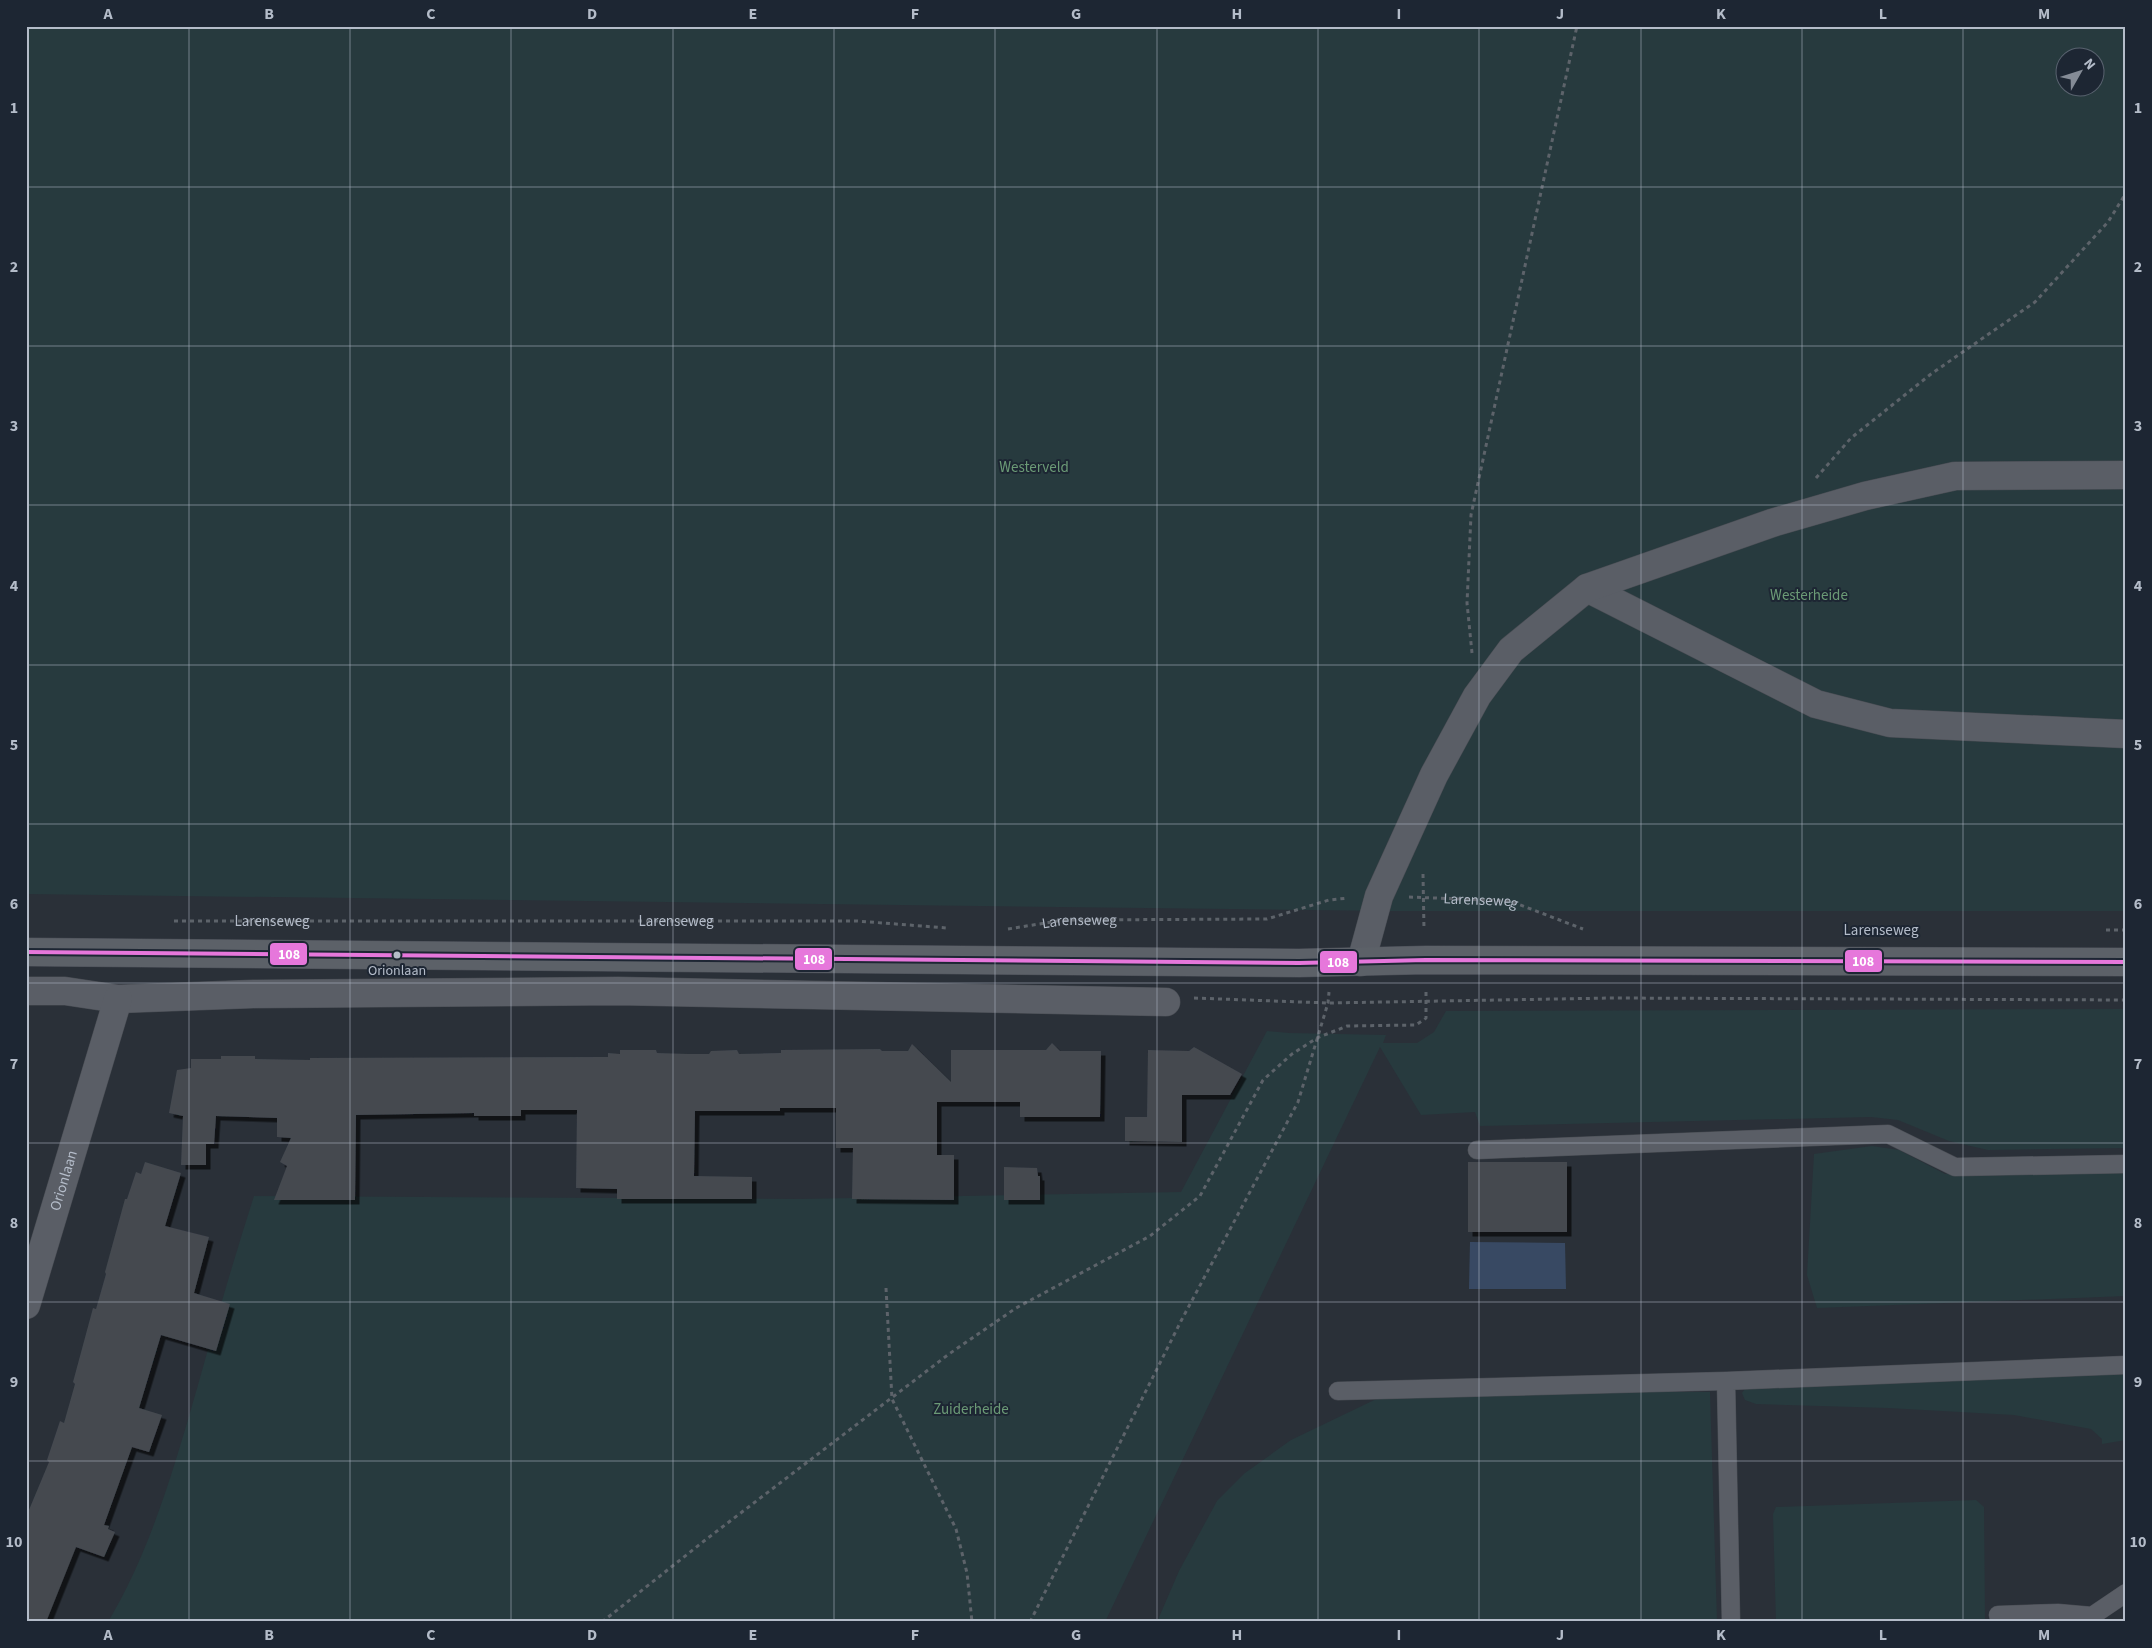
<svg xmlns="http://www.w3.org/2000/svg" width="2152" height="1648" font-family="'Source Sans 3',sans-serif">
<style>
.green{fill:#273a3e;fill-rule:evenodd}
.water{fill:#384963}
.building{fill:#444950;filter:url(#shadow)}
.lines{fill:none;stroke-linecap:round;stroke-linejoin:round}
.lane-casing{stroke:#484c53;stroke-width:19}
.street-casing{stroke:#484c53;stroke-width:29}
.primary-casing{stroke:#484c55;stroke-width:29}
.path{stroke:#5d636a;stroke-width:3;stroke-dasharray:4 4;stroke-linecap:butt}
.lane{stroke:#5a5e66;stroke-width:18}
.street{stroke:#5a5e66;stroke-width:28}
.primary{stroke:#5c6168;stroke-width:28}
.bus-1-casing{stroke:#1d2633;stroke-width:8}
.bus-1{stroke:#e677db;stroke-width:4}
.grid{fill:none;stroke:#b4bcc9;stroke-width:1;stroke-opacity:0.55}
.bus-dot{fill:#b4bcc9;stroke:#1d2633;stroke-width:2}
.labels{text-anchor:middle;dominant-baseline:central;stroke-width:4;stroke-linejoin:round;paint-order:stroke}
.bus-label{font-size:14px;fill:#b4bcc9;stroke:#1d2633}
.park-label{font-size:15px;fill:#6b9a76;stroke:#1d2633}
.street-label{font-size:15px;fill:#b4bcc9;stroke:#1d2633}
.line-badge{stroke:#1d2633;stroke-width:2}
.badge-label{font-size:14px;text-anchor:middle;font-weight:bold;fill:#fff}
.neatline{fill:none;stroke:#b4bcc9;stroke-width:2}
.grid-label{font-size:16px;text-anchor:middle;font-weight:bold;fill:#b4bcc9}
</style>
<defs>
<filter id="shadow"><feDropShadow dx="4.5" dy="4.5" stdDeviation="0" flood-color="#0009"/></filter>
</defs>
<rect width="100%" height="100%" fill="#2a3038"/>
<path class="green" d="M26,26H2126V911H1386L26,894ZM2064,58H2094V88H2064Z
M2126,1009V1148L1988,1150L1949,1141L1898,1120L1871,1117L1480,1126L1475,1112L1421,1115L1380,1047L1105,1622H108C151,1550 175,1465 198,1385C216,1321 234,1258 254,1196L800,1199L1181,1192L1267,1031L1289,1033L1386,1035L1383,1043H1417L1434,1032L1446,1011Z
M1872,1146L1899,1150L1945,1174L2126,1170V1296L1817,1308L1807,1275L1814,1154Z
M2126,1374V1440L2102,1444V1439L2091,1429L2014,1415L1888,1408L1756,1404L1745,1400L1742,1393L1747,1386Z
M1393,1391L1710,1392L1717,1622H1157L1179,1571L1217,1501L1245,1473L1291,1440Z
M1976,1500L1984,1507L1985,1622H1776L1773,1514L1776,1507Z"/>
<path class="water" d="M1470,1242L1565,1243L1566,1289H1469Z"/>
<path class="building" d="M1052,1043L1060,1051H1101L1100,1117H1020V1102H937V1155H954V1200L852,1199L853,1148H836V1108H780V1111H695L694,1176L752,1177V1199H617V1189L576,1188L577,1110H521V1116H474V1113L356,1115L355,1200H274L287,1166L280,1162L291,1138L277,1137V1118L216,1116L214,1144H206V1165H181L183,1116L169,1113L177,1070L191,1068V1059H221V1056H255V1059L310,1060V1058L608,1057V1053L620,1054V1050H656L657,1053L688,1054H709L711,1051L737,1050L739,1054L781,1053V1050L880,1049L882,1051H908L912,1044L951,1082V1050H1046Z
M1194,1047L1242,1074L1230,1095H1182V1142L1125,1141V1117H1147L1148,1050L1189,1051Z
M145,1162L181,1173L165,1226L209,1237L194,1293L230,1304L216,1351L161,1335L139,1408L162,1415L149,1452L132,1447L104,1525L109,1526L108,1529L115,1532L104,1557L76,1547L46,1622H37L26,1618V1517L49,1462L47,1460L60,1421L64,1423L75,1384L73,1382L93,1308L96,1309L106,1274L105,1272L125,1199H127L136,1172L141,1174Z
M1468,1162H1567V1232H1468Z
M1004,1167L1037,1168L1038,1176H1040V1200H1004Z"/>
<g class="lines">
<g class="lane-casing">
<path id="lane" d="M1477,1150L1888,1134L1955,1167L2126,1164
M1726,1381L1731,1622
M1338,1391L1726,1381L2126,1365
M1998,1615L2058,1613L2092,1616L2088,1622
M2092,1616L2126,1593"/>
</g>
<g class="street-casing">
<g id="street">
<path d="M1587,588L1816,704L1890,723L2126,734"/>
<path d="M1361,962L1379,896L1434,775L1477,696L1511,650L1587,588L1772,523L1865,496L1955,476L2126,475"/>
<path d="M26,991H65L118,999L253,994L618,991L1166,1002"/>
<path id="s4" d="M26,1305L118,999"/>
</g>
</g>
<g class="primary-casing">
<path id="primary" d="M26,952L1299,963L1426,960L2126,962"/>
</g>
<g class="path">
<path d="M1816,478L1851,438L1931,374L2035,302L2108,222L2126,193"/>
<path d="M1472,653L1467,603L1471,515L1577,26"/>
<path d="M1423,874L1424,930"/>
<path id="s1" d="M1409,897L1510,901L1583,929"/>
<path id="s2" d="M174,921H857L947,928"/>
<path id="s3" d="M1008,929L1064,920L1267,919L1329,900L1348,898"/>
<path d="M2106,930H2126"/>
<path d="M1194,998L1328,1003L1612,998L2126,1000"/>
<path d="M886,1288L892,1399L956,1529L967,1573L972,1622"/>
<path d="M602,1622L704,1541L949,1354L1016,1308L1150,1236L1200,1196L1263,1080L1292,1054L1317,1038L1347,1026L1416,1025L1426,1018V989"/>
<path d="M1030,1622L1181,1321L1298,1102L1328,1003L1329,992"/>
</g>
<use href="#lane" class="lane"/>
<use href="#street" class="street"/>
<use href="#primary" class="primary"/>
<g class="bus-1-casing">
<path id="bus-1" d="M26,952L1299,963L1426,960L2126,962"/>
</g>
<use href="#bus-1" class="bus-1"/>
</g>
<path class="grid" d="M189,26V1622M350,26V1622M511,26V1622M673,26V1622M834,26V1622M995,26V1622M1157,26V1622M1318,26V1622M1479,26V1622M1641,26V1622M1802,26V1622M1963,26V1622M26,187H2126M26,346H2126M26,505H2126M26,665H2126M26,824H2126M26,983H2126M26,1143H2126M26,1302H2126M26,1461H2126"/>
<circle class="bus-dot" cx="397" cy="955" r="4.5"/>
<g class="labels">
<g class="bus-label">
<text x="397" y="971">Orionlaan</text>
</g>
<g class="park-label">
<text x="1034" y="467">Westerveld</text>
<text x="1809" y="595">Westerheide</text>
<text x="971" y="1409">Zuiderheide</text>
</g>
<g class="street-label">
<text stroke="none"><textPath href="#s1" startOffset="72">Larenseweg</textPath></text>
<text stroke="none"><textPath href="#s2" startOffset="98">Larenseweg</textPath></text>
<text stroke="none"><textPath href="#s2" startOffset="502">Larenseweg</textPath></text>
<text stroke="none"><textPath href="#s3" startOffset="72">Larenseweg</textPath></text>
<text x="1881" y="930">Larenseweg</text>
<text stroke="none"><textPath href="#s4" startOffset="130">Orionlaan</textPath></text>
</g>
</g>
<g class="line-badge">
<rect x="269" y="942" width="39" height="24" rx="5" fill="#e677db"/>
<rect x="794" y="947" width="39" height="24" rx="5" fill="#e677db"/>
<rect x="1844" y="949" width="39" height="24" rx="5" fill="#e677db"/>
<rect x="1319" y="950" width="39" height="24" rx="5" fill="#e677db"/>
</g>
<g class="badge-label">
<text x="289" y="959">108</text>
<text x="814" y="964">108</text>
<text x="1863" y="966">108</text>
<text x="1338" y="967">108</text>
</g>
<rect width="2152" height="1648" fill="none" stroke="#1d2633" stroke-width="55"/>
<g transform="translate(2080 72) rotate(51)"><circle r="24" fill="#1d2633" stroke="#59626f"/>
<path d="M0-4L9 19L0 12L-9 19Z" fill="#848b96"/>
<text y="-8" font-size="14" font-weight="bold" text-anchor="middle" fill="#b4bcc9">N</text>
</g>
<rect x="28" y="28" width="2096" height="1592" class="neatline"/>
<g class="grid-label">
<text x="108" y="19">A</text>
<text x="269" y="19">B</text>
<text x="431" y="19">C</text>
<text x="592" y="19">D</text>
<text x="753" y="19">E</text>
<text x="915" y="19">F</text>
<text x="1076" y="19">G</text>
<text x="1237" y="19">H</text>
<text x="1399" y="19">I</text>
<text x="1560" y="19">J</text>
<text x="1721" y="19">K</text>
<text x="1883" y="19">L</text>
<text x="2044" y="19">M</text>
<text x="14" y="113">1</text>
<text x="2138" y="113">1</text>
<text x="14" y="272">2</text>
<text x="2138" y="272">2</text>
<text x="14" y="431">3</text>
<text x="2138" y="431">3</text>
<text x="14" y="591">4</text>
<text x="2138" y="591">4</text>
<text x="14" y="750">5</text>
<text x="2138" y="750">5</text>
<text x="14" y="909">6</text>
<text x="2138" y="909">6</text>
<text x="14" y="1069">7</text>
<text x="2138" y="1069">7</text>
<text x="14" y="1228">8</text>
<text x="2138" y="1228">8</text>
<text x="14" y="1387">9</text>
<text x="2138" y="1387">9</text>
<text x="14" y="1547">10</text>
<text x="2138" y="1547">10</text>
<text x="108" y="1640">A</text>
<text x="269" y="1640">B</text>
<text x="431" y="1640">C</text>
<text x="592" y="1640">D</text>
<text x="753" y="1640">E</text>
<text x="915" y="1640">F</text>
<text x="1076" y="1640">G</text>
<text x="1237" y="1640">H</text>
<text x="1399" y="1640">I</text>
<text x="1560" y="1640">J</text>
<text x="1721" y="1640">K</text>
<text x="1883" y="1640">L</text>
<text x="2044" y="1640">M</text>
</g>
</svg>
